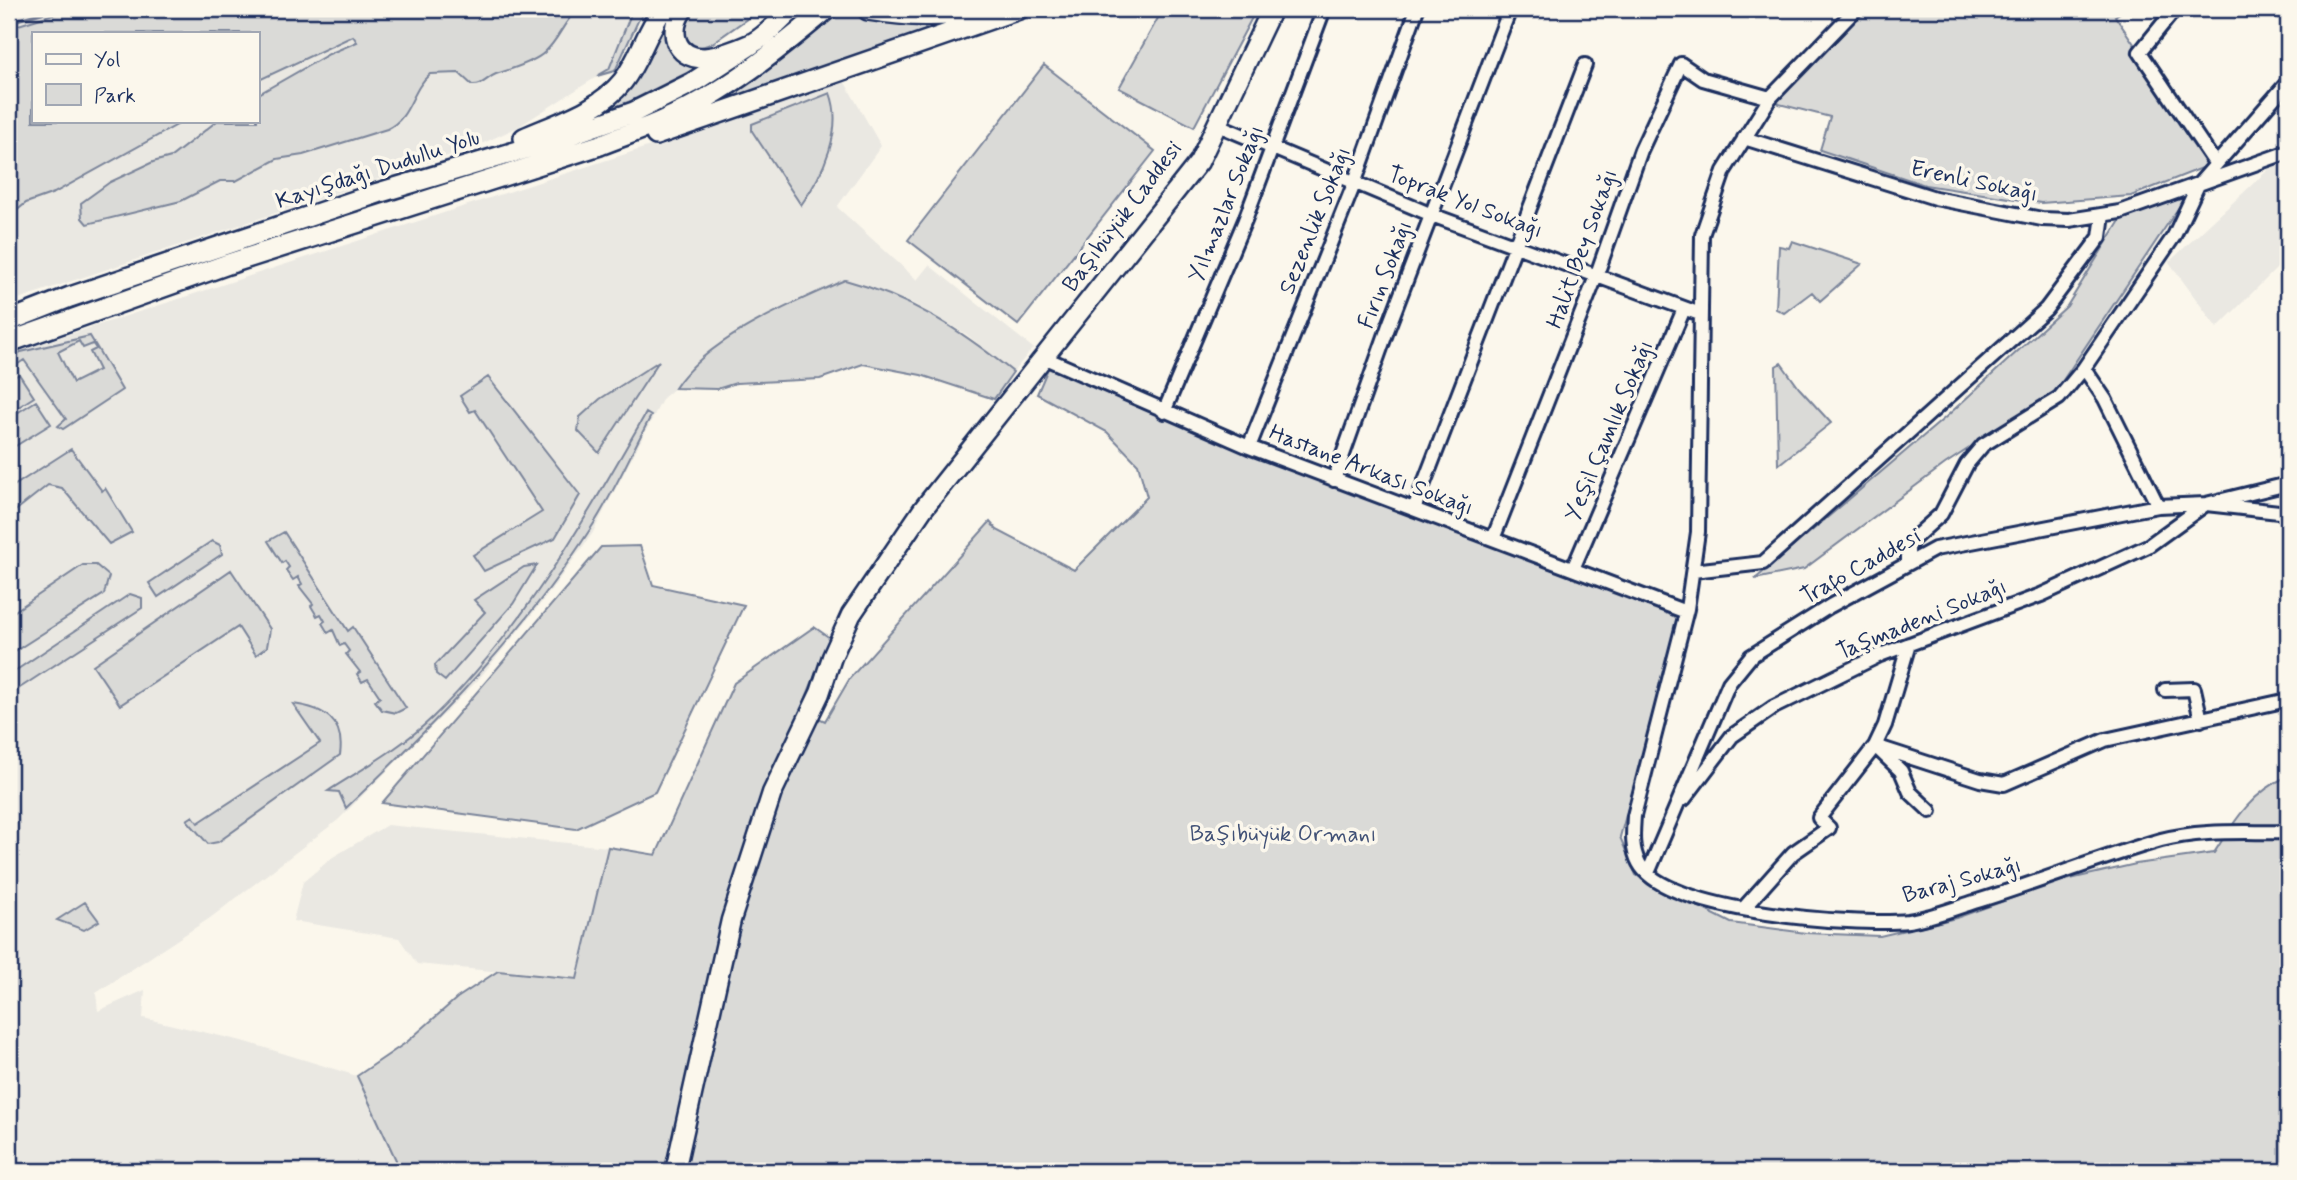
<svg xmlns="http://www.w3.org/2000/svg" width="2297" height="1180" font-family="Mynerve,sans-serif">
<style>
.built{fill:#eae8e2;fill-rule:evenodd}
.green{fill:#dadad7;stroke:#7a849a;stroke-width:2;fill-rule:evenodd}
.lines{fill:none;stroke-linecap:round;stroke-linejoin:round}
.stream{stroke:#747e96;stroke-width:3.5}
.street-casing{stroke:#1b2f5e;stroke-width:18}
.secondary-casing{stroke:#1b2f5e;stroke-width:23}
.primary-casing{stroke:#1b2f5e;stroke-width:24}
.street{stroke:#fbf7ec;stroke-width:12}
.secondary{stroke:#fbf7ec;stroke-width:18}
.primary{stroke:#fbf7ec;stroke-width:19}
.labels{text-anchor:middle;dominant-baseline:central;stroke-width:7;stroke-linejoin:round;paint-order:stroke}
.street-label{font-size:23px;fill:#1b2f5e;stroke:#fbf7ec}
.park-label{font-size:23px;fill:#415176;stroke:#fbf7ec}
</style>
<rect width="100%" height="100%" fill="#fbf7ec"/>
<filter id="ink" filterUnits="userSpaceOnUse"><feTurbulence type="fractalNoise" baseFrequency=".0143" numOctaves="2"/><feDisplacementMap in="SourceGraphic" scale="14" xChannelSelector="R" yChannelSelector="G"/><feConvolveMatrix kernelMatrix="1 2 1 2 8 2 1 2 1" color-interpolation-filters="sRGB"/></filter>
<g filter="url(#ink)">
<path class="built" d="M9,9H633L609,69L518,127L477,146L9,302ZM33,33H257V121H33Z
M843,79L881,146L837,207L917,280L929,265L1033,348L1013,372L966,334L912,303L845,280L687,370L675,388L663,398L592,534L546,597L478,680L338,820L210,918L96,993L98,1011L145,990L143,1018L246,1042L357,1076L396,1160L389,1171H9V354L684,135Z
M2288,159V257L2217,328L2169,262L2270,168Z
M387,825L608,847L577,979L417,964L399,938L293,921L303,882L333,857Z"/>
<path class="green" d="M69,9H165L225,17L275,9H578C563,22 560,38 545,52C535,62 509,70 496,74C486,78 483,86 472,85L459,73L430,74C410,91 412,117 387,129L303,155L277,159L236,181H220L181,201L87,224L82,218L81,203L110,182L153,162L171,157L217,121H257V95L329,54L357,42L353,36L257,81V33H33V121H184L54,193L26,203L9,217V28Z
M633,9H647L638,21L615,71L597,76L609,69Z
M671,9C674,35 667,60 697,68L631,101L598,113Z
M691,9H761L711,44L698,48L683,37L682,19Z
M838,9L912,22L945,24L692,115L791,48Z
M1163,9H1248L1255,12L1194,127L1119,88Z
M1866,9H2126L2115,16L2215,163L2131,196L2041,203L1925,185L1820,150L1830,117L1779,104L1775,94Z
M1044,65L1155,151L1018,325L908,240Z
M830,93C844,129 823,175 801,205L752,131V124Z
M2187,195L2055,392L1945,464L1804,569L1755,579L1947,416L2067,306L2121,219Z
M1792,241L1862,264L1820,301L1812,292L1784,313L1776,309L1779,246L1789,248Z
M845,280C912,298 959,329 1013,372L994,399L921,375L863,364L820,379L736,383L717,389L675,388C707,338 791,304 845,280Z
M90,336L122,390L63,429L58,426L66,419L24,360L9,370V359L21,352ZM79,341L83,348L93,344L96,349L90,352L99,370L73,383L58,352Z
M659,361L599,453L578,431L580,417L600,399Z
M1781,363L1799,388L1831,423L1778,465L1776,366Z
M1049,366L1247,453L1682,615L1620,837L1636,875L1731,923L1806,933L1880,936L1956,918L2057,882L2136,864L2214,853C2235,820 2251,793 2288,776V1171H396V1160L357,1076L407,1042L457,998L498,971L577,979L608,847L656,855L734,683L814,627L830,638L801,710L825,721L850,678L990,522L997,530L1074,570L1147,497L1138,464L1107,432L1037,394Z
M19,374L34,397L9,413V380Z
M488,377L580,495L555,538L484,571L473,555L542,512L475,410L470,412L460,396Z
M36,401L51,424L9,450V418Z
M646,413L651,416C631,453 614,493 591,528C524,633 436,723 346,808L339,792L328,791C364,768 402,747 433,717C523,630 584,521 646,413Z
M71,449L102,491L105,488L132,532L109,544L62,488L48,485L10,515L9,489Z
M284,532L348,631L353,627L406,708L396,713L382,710L375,701L380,697L368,679L362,682L357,674L360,672L346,654L349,651L344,644L340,646L333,630L328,633L322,623L325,621L321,614L317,616L311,606L313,604L299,586L302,584L298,577L293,580L286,570L289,567L285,561L282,563L268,541Z
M212,541L220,545L222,554L158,597L149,583Z
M640,546L653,585L744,605L655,792L576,829L382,803L601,547Z
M83,565H96L109,576L104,594L9,655V615Z
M537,565L513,604L445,681L436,674L435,665L485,612L474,600L524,567Z
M231,570L270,629L267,647L256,655L238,627L120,705L93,665Z
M130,594L142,598V608L9,695V675Z
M293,704C324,708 345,720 340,755L218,842L208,844L187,820L193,816L198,823L320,743Z
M85,902L99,921L84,930L57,920Z"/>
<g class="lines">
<path class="stream" d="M208,9H235
M9,22L55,9"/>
<g class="street-casing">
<path id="street" d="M1856,9L1770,98L1724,171L1702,235L1698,532L1687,609L1634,816C1633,832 1631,848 1639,863C1665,913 1856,926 1908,921C1930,918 1953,909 1974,902C2037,883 2098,858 2161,840C2202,829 2246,833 2288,832
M2175,9L2140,52L2215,163
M1218,125L1432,215L1700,314
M1744,138L1935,198L2042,219L2069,220L2120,212L2288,152
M1045,358L1249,447L1686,612
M1164,412L1245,220L1324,9
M1249,447L1354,184L1417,9
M1334,480L1388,328L1510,9
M2158,506L2105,399L2084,368L2174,236L2198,185L2288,82
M1414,509L1585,65
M1493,539L1597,274L1641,150L1681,64L1703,79L1770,98
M1908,561V548L1912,540L1941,514L1967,464L1983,445L2059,398L2084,368
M1573,569L1684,309
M1693,571L1763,563L2046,309L2100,237L2103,215
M2165,690L2194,689L2201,720
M1875,746L1980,780L2004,784L2105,740L2288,700
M1877,748L1901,771L1910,792L1930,811
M1684,799L1732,736L1774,707L1880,655L2041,595L2148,546L2206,504L2288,513
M1648,873L1729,683L1751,656L1830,606L1935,549L2158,506L2206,504L2288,484
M1743,909L1793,853L1829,828L1819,818L1875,746L1885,725L1909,644"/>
</g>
<g class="secondary-casing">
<path id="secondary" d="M675,1171L731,920L772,793L820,693L832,657L851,615L923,509L1199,162L1272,9"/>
</g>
<g class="primary-casing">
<path id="primary" d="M683,9C668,30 674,58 704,58C716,58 740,49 751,44C766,37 780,20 793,9
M868,10C906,16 943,19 981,9
M656,135L1019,9
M524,138C558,123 599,111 623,81C640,59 646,32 663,9
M9,321L70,297L378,193L555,140L634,112L692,83L752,44
M9,342L228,264L600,145C622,136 645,129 666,119C725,93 778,50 827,9"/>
</g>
<use href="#street" class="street"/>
<use href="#secondary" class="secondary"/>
<use href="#primary" class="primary"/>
</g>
</g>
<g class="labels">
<g class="street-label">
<text transform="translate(378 170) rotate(-18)">Kayışdağı Dudullu Yolu</text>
<text transform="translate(1974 182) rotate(12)">Erenli Sokağı</text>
<text transform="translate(1465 203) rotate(21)">Toprak Yol Sokağı</text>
<text transform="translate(1227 204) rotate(-68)">Yılmazlar Sokağı</text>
<text transform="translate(1123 217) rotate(-53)">Başıbüyük Caddesi</text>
<text transform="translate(1316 221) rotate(-68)">Sezenlik Sokağı</text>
<text transform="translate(1583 249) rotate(-70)">Halit Bey Sokağı</text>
<text transform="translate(1386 275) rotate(-69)">Fırın Sokağı</text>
<text transform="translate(1610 431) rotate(-67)">Yeşil Çamlık Sokağı</text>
<text transform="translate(1371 471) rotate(21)">Hastane Arkası Sokağı</text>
<text transform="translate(1861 567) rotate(-29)">Trafo Caddesi</text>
<text transform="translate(1922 620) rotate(-22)">Taşmadeni Sokağı</text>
<text transform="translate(1962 881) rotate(-15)">Baraj Sokağı</text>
</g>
<g class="park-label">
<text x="1283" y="835">Başıbüyük Ormanı</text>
</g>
</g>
<rect width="2297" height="1180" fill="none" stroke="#fbf7ec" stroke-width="35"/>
<rect x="18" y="18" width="2262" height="1145" fill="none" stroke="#1b2f5e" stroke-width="2.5" filter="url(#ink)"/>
<rect x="32" y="32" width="228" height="91" fill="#fbf7ec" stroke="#a1a7b3" stroke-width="2"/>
<rect x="46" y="54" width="35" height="10" fill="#fbf7ec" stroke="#a1a7b3" stroke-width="2"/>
<text x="94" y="66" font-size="21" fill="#1b2f5e">Yol</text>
<rect x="46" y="84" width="35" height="21" fill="#dadad7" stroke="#a1a7b3" stroke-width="2"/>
<text x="94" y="102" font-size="21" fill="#1b2f5e">Park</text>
</svg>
